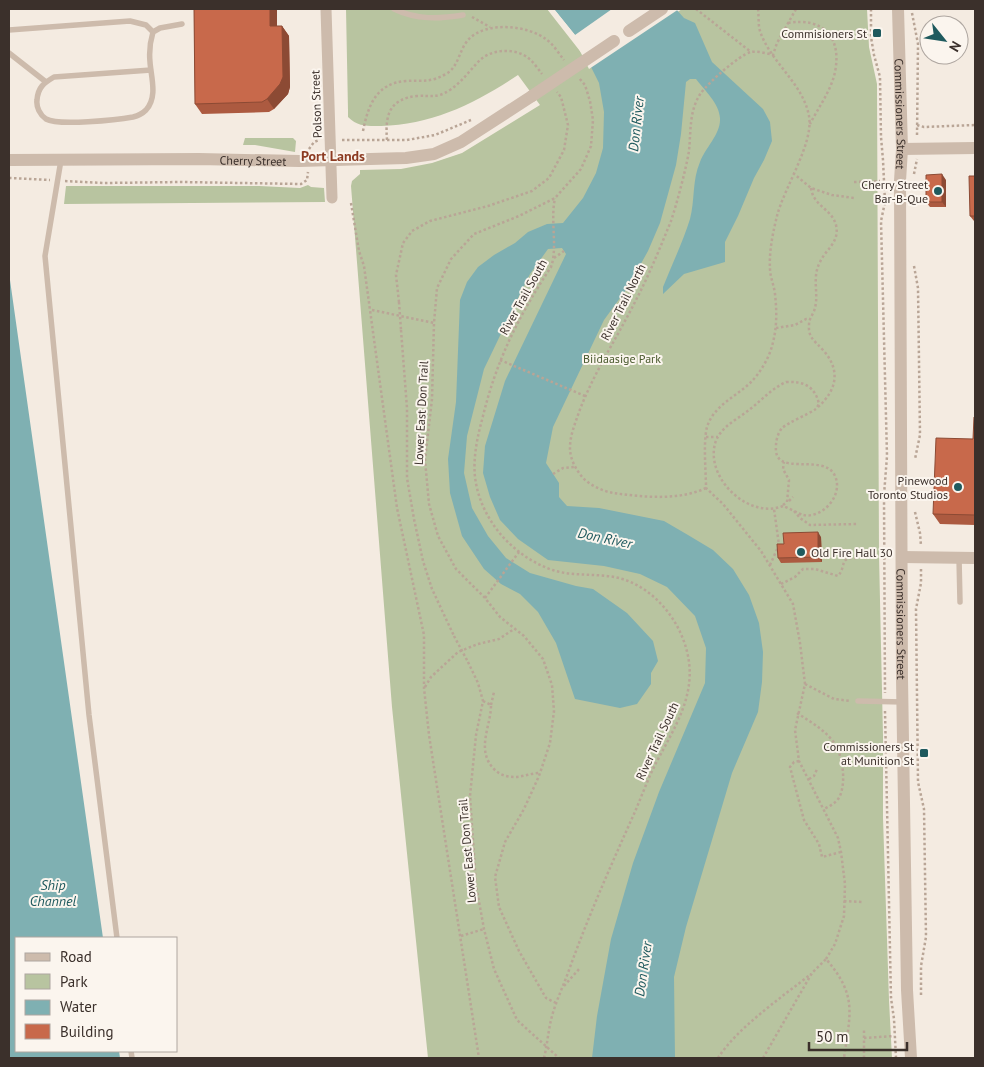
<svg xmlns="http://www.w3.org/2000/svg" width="984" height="1067" font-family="'PT Sans',sans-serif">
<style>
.green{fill:#b8c4a0}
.water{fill:#7fb0b2}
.pier{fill:#f4ebe1}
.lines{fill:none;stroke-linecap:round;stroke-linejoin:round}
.path{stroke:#b9a596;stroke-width:2.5;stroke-dasharray:2.5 2.5;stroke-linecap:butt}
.service{stroke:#cdbbac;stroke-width:5.5}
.minor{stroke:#cdbbac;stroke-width:11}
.tertiary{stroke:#cdbbac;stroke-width:12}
.path-bridge{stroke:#b9a596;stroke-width:2.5;stroke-dasharray:2.5 2.5;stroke-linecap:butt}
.tertiary-bridge{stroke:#cdbbac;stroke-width:12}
.wall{fill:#ac5a40}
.shaded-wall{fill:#8c4a34}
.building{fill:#c8694b;stroke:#8c4a34}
.poi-dot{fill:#1f5a5e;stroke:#fbf5ee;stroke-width:2}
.labels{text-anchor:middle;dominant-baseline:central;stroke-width:4;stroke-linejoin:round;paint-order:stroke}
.poi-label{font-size:12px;fill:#3b302b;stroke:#fbf5ee;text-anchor:end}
.street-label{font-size:12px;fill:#3b302b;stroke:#fbf5ee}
.park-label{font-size:12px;fill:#4a5a2e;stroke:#fbf5ee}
.water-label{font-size:14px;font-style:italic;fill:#1f5a5e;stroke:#fbf5ee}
.neighbourhood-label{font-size:14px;font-weight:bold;fill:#8c3b22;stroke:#fbf5ee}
</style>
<rect width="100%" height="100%" fill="#f4ebe1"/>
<path class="green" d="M346,9H547L594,69L682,9H867L869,47L877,84L879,555L883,736V818L889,1000L892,1058H428L392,707L351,186L352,181L360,174V170L401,169L432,163L462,153L540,105L518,75C476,103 432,125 381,126C368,126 358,127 348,117V111Z
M245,138H293L296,141L295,152L255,145H243Z
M308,185L311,187L324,188L325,202L64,204L66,186H259L300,188Z"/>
<path class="water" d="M554,9H676L684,18L695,23L712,62L763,109L770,122L772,141L764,160L754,178L738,216L725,242V262L684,274L663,294V287C672,264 683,242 690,219C695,201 692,180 700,162C705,148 721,134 720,118C719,103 705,91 696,79H690L686,82L681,134L676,165L660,223L648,251L628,287L604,320L553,427L546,463L559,483V497L567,506L599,508L664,521L688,535L713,550L733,569L749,595L759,623L763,652L762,682L758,712L732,773L686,927L674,977L675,1058H592L597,1016L611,939L633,863L659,792L705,683L706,648L695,616L667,587L640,574L604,566L548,560L518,539L500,520L490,497L483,473L485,446L505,381L566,254L562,248L548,249L530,274L521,292L484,369L467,436L464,473L472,508L488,536L506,558L530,573L576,586L593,589L627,613L653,641L658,661L651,673V684L637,704L620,708L575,699L556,643L538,612L520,594L501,584L484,569L462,536L450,493L448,459L456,402L460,300L467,282L478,267L494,255L515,243L528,232L547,224L563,223L583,198L596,173L603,148L604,112L599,83L575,35Z
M9,273L103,938H16V1051H119L120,1058H9Z"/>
<path class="pier" d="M552,9H554L575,35L612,9H679L589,69L573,37Z"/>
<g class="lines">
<path class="path" d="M696,9L751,52
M758,9C759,16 758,25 760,31C770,62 803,83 809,116C814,143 784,188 777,216C773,232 769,251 770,268C770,277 774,285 775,294C777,312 777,329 772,346C769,358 760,373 751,382C736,397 714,405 707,427C703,443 706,471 706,488L723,504L761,551L793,604L800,643L805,684L795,730L799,761L838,838L841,852L845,884L844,916L835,944L826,959
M871,9V37L874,55L880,77L881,137L883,160L885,202L881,221L887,456L884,495L885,693
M912,13L918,44L917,136
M472,17L490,27
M788,23C823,17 842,37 835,72C831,91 818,108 810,124
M917,125L924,127L975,125
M363,131C368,106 376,83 406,81C423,80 430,83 446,74C459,67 459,49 469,39C486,21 529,25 547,40C554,45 559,54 564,60
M342,140H407L435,135L471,120
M387,140C385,115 389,99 417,96C431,95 436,99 450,90C462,82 470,70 480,60C492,49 514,48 527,57C533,61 538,69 542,74
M309,149L314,142L319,140
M793,173L811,188L832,195L854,198
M914,174L917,159
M9,178L50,180
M65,181L103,183L182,182L301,184L307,180L308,172
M854,182L880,181
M811,188C813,206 832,209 836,225C840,242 826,249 820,262C811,279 820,295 814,311C812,316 809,319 809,325C808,338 815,341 823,350C841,370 837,390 818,407
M351,203L359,251L364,266L397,508L424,635V688L429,735L479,1058
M554,258L564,251
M914,266L918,288L920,435L915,459
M399,302L396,275L403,243L412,231L430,221L488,206L532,191L549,178L564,150L568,125L561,97L557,92
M372,310L434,323
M776,328L795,325L806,319H810
M401,330L407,408V478L414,519L423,561L432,589L454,636
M500,360L585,396
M786,382C803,381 815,386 819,404L816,409C807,415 789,422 782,428C778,433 776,440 776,446C773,478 821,453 834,474C845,493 824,519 803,515C799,514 789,508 783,506C751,519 710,483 714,449C716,429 735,421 749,410C762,400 771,389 786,382Z
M706,437H718
M553,474L563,468L575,467
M706,488C678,501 643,497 613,493C603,491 591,486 583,478C576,470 570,459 570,448C570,435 575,424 579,412C594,372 617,338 636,300C649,275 660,248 671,221C677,203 686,169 689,151C691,131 689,110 701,93C708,83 739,55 751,52C757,51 766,53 773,55L777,43L796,9
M789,501L793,497
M783,505L787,502L789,480L783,469L784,462
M794,511L800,518L810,525L857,524
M915,512L920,533L921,546
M770,565L779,545L774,509
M921,569V583L916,609L918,782L924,809L926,937L921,966V997
M781,584L795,577L803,569H815L838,576C847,566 838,557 857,558
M485,598L519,552
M468,662L478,683L483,701L476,735L470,796L476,885L484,929L494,969L517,1020L559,1058
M805,684L834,699L851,701
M425,687L431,677L458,652L478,644L499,639L514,629
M483,701L491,705C491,726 476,749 493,768C498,774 506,777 514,777C523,777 531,773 540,773
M491,705L494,692
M885,711L891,998L894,1019L896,1058
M797,713C809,721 822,728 832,740C842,751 846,778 841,793C839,801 832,805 824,809
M799,761L794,762L790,767L804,820L819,844L822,857L841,852
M809,779L814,776L817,769
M844,901L863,902
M461,936L484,929
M564,986L580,968
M556,1003L546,998L519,951L499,907L495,877L505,842L524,809L539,776L550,743L554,711L552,685L543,659L524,636L500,617L485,598L456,569L438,536L429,504L425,460L432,399L434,323L437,288L451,259L474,234L519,216L555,198L581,169L591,146L593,120L590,101L585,85L579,78
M864,1038L894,1036
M544,1058C547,1046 548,1033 551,1020C555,1003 563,987 569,970C588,917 611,865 634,814C641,798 647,781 655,765C672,732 694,700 689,662C684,623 653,584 614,577C592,573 568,577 547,568C510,553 480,518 475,477C473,459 477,438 482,420C496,361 518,317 551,267C558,247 550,221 555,198
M718,1058C737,1028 782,997 811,974
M763,1058L812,973L826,959C858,996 850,1014 844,1058
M864,1058V1028"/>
<path class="service" d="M394,9C417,20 439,19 463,15
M9,30L130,21L146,25L153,32
M9,53L46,82
M151,70L54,77C44,83 38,87 37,100C36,107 40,115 46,119C58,126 117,120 133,117C137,116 143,113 146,110C158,97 151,77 150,62C149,52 150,42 153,32L160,28L182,24
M61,160L45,256L89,715L117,938
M959,558L960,602
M858,701L903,702
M131,1051L132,1058"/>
<path class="minor" d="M326,9L332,198"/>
<g class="tertiary">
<path id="s1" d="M898,9L902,149L900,181L902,678L907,990L911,1058"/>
<path d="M629,31L662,9"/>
<path d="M902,149L975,148"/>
<path id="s2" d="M9,160L199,159L299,161L406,158L434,154L461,142L532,96"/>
<path d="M902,557L975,558"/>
</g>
<path class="path-bridge" d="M399,302L401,330
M454,636L468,662"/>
<path class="tertiary-bridge" d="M532,96L614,41"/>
</g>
<path class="wall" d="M194,9H277V26H282L289,36L290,87L288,94L274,109L269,112L202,114L195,104Z
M975,176V221H974L970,216Z
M946,180V207H930L926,202Z
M975,417V525L940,524L933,514L973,439Z
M821,537L822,562L781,563L778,558L784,544Z"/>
<path class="shaded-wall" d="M270,9H277V36L270,26Z
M282,26L289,36L290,87L288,94L274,109L267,99Z
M942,174L946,180V207L942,202Z
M818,532L821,537L822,562L818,557Z"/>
<path class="building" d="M194,9H270V26H282L283,77L280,84L267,99L262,102L195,104Z
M942,174V202H926V175Z
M969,176H975V216H970Z
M974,417H975V515L933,514L936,438L973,439Z
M818,532V557L778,558L777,544H784L783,533Z"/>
<g class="poi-dot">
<rect x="872" y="28" width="10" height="10" rx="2.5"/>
<circle cx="938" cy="191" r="5"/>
<circle cx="958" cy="487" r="5"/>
<circle cx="801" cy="552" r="5"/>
<rect x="919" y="748" width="10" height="10" rx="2.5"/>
</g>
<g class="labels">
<g class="poi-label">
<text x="867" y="33">Commisioners St</text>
<text x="928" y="184">Cherry Street<tspan x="928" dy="14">Bar-B-Que</tspan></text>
<text x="948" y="480">Pinewood<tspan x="948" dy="14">Toronto Studios</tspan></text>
<text x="811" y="552" text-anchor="start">Old Fire Hall 30</text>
<text x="914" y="746">Commissioners St<tspan x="914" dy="14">at Munition St</tspan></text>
</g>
<g class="street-label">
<text transform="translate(316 104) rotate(-92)">Polson Street</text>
<text stroke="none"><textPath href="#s1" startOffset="105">Commissioners Street</textPath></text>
<text stroke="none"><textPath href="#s2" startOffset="244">Cherry Street</textPath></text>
<text transform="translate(523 297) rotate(-61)">River Trail South</text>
<text transform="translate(623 302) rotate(-63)">River Trail North</text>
<text transform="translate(421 413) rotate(-87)">Lower East Don Trail</text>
<text stroke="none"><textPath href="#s1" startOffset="615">Commissioners Street</textPath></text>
<text transform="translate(657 741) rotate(-65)">River Trail South</text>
<text transform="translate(467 851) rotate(-95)">Lower East Don Trail</text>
</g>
<g class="park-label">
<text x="622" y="358">Biidaasige Park</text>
</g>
<g class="water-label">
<text transform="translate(636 124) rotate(-84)">Don River</text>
<text transform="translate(605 538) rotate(12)">Don River</text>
<text x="53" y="885">Ship<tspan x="53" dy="16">Channel</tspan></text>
<text transform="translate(643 969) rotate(-82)">Don River</text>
</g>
<g class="neighbourhood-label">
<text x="333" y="156">Port Lands</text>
</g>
</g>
<rect width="984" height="1067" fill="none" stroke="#3b302b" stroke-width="20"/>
<rect x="15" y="937" width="162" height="115" fill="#fbf5ee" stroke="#aea6a0"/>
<rect x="25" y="953" width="25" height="8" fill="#cdbbac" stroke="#aea6a0"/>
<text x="60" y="962" font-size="15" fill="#3b302b">Road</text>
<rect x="25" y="974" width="25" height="15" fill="#b8c4a0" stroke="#aea6a0"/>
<text x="60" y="987" font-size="15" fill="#3b302b">Park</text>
<rect x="25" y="1000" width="25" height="15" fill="#7fb0b2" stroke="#aea6a0"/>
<text x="60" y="1012" font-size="15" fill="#3b302b">Water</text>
<rect x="25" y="1024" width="25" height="15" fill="#c8694b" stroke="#aea6a0"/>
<text x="60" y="1037" font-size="15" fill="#3b302b">Building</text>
<g transform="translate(944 40) rotate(120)"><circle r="24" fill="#fbf5ee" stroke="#aea6a0"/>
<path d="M0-4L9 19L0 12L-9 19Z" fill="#1f5a5e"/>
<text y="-8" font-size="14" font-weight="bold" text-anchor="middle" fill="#3b302b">N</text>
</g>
<path d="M809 1042v8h98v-8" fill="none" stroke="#3b302b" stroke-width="2.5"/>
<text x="816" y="1042" font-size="15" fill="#3b302b" stroke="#fbf5ee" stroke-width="4" paint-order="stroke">50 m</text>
</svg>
